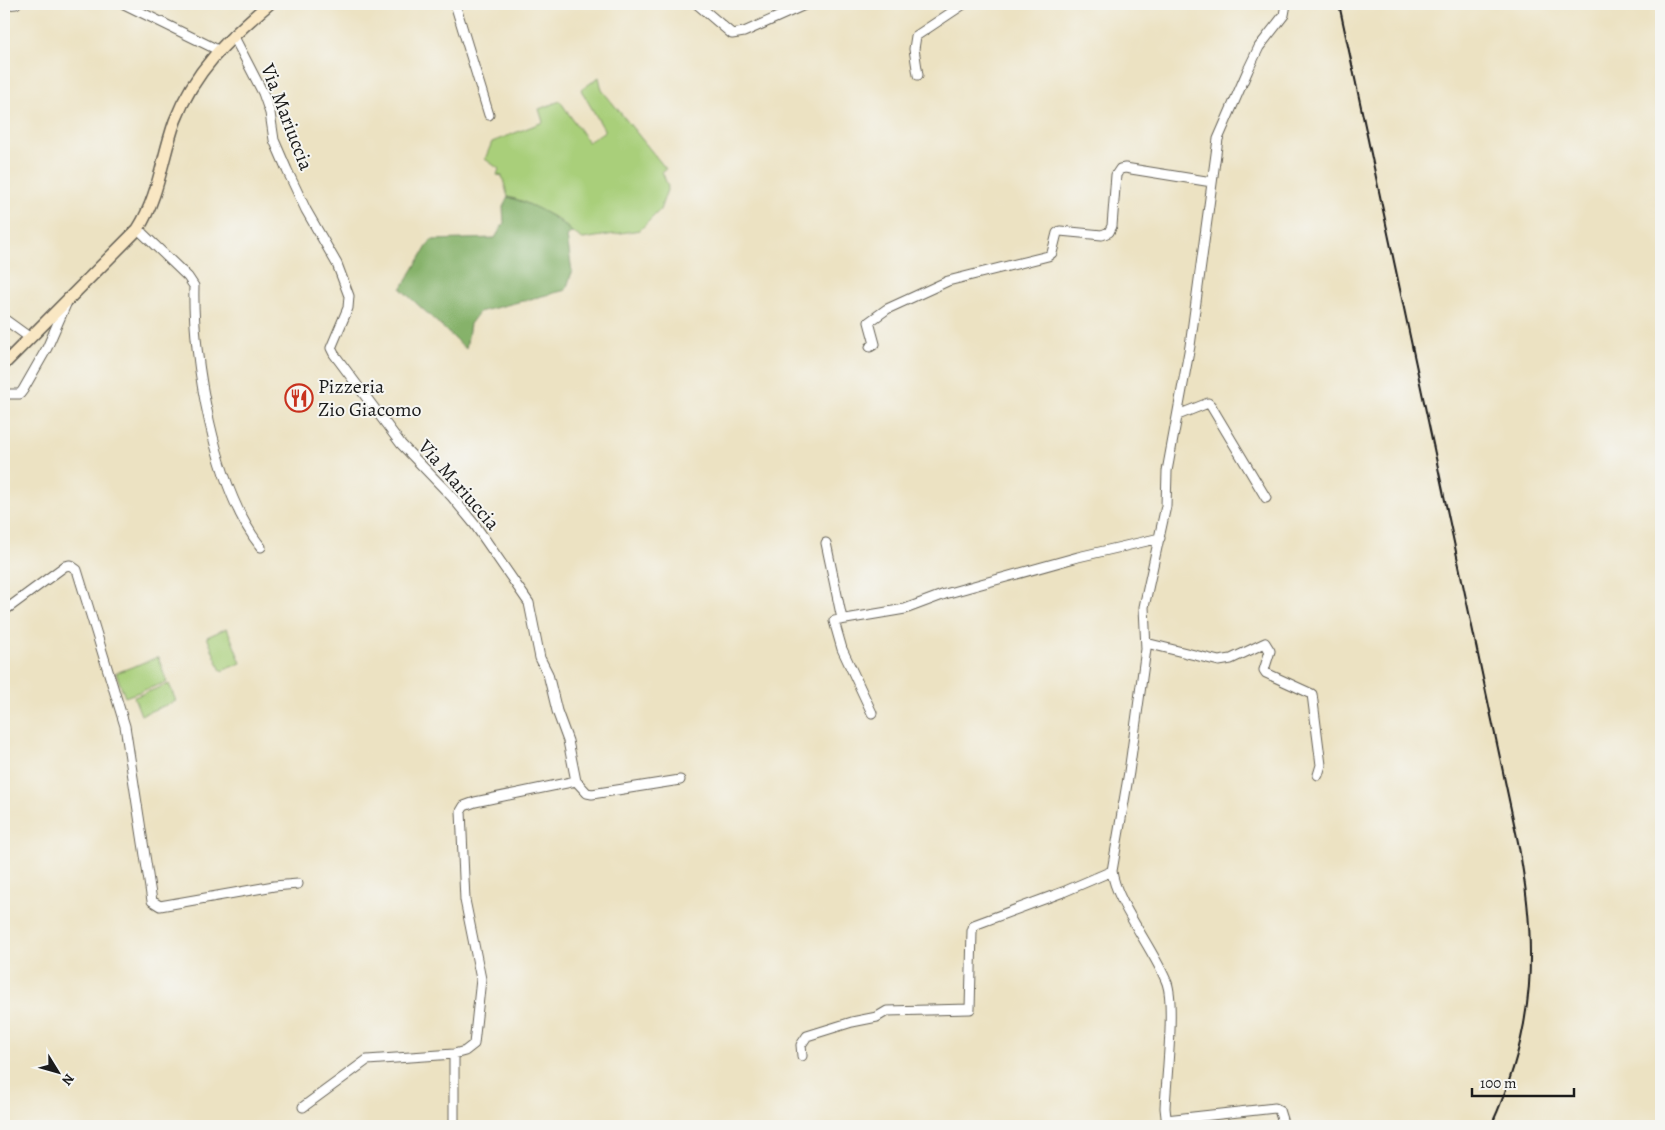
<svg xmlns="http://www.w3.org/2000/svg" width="1665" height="1130" font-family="Alegreya,serif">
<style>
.green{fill:#a9cf7a;stroke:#62764b}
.forest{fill:#86b26a;stroke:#516743}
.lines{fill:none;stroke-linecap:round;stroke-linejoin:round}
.minor-casing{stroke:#656156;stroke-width:11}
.secondary-casing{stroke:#656156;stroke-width:14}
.minor{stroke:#fff;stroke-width:9}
.secondary{stroke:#f9e7c3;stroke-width:11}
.rail{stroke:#1c1c1c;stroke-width:2}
.labels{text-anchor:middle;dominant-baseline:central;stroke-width:4;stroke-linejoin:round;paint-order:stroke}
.street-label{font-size:20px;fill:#1c1c1c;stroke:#f6f6f2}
.poi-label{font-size:20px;fill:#1c1c1c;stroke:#f6f6f2;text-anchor:start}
</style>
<rect width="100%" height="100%" fill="#f6f6f2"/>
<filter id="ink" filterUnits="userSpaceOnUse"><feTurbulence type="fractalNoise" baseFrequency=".02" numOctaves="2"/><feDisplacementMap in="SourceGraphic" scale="10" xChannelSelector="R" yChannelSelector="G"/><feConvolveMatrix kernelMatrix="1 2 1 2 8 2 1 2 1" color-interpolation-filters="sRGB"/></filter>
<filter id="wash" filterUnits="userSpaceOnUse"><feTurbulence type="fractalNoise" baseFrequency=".0096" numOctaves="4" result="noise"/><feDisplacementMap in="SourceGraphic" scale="20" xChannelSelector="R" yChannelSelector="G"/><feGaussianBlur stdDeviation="1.12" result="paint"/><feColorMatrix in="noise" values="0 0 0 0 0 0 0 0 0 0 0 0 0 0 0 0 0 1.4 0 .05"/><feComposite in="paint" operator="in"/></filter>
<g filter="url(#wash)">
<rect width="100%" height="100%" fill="#ece2c2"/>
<path class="green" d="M599,77L602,90L666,169L662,171L668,187L660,210L640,230L583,239L572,232L558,219L522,201L508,197L502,176L497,175L499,169L485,159L492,142L543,122L539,109L560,101L588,142L605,131L581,90Z
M227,628L241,663L221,671L207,637Z
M158,657L167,682L125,697L116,673Z
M169,684L176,701L141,715L134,697Z"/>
<path class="forest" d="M508,197C532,204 554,215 572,232L567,236L572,272L566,290L479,312L470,324L466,349L401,289L431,240L495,238L504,223L503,207Z"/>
</g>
<g filter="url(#ink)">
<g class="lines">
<g class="minor-casing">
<path id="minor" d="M124,4L218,50
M455,4L489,115
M697,4L732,34L744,32L807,4
M4,5L16,4
M233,35L263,93L270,113L274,140L287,170L306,210L337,264L349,296L348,308L331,348L334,354L401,444L452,497L475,525L529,603L540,658L548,674L557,711L568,741L576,781L587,793L592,794L680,780
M918,75L914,49L916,36L964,4
M138,229L188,277L194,286C192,358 215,490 261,547
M4,319L29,337
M870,347L875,344L869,322L887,309L948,281L1048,256L1052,253L1057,233L1060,231L1102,235L1109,232L1112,226L1116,175L1120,169L1125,168L1212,182
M4,394H20L23,390L47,348L67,302
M1178,415L1208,403L1211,406L1266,498
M826,543L842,619
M4,611L65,566L70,565L77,570L125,726L152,901L160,906L274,886L298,884
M1146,643L1219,661L1231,659L1265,643L1270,651L1264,670L1266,673L1312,694L1321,765L1318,775
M872,713L842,649L834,621L905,609L945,594L1078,557L1160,538
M802,1056L801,1045L807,1036L852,1022L877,1017L887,1011L970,1009L972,931L974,925L1063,892L1112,871
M303,1107L367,1060L454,1054
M1166,1120L1275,1108L1279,1110L1284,1126
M454,1126V1054L465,1051L474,1044L481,979L465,900L461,811L464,806L475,802L576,781
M1167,1126L1165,1108C1166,1081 1175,1005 1167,983C1155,951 1115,901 1112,871L1129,772L1146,649L1144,607L1166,506L1167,471L1190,346L1218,139L1248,70L1259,47L1284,15L1286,4"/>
</g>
<g class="secondary-casing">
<path id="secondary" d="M4,364L138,229C159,196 162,157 175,121C194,71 229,38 269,4"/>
</g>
<use href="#minor" class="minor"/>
<use href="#secondary" class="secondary"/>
<path class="rail" d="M1339,4L1518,842C1538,947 1536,1028 1491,1126"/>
</g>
</g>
<defs>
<g id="restaurant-ring" transform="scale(1.4375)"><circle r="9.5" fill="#f6f6f2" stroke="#c8321e" stroke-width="1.5"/><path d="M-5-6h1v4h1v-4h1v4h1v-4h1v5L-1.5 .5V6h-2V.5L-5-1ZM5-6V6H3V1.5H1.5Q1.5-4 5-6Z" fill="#c8321e"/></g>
</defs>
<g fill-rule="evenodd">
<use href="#restaurant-ring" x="299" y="398"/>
</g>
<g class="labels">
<g class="street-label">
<text transform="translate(287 117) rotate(69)">Via Mariuccia</text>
<text transform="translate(459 485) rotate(49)">Via Mariuccia</text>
</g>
<g class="poi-label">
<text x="318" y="386">Pizzeria<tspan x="318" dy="23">Zio Giacomo</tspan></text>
</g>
</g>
<rect width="1665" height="1130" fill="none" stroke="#f6f6f2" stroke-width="20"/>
<g transform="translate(58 1072) rotate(127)" stroke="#f6f6f2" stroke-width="4" paint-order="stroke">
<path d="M0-4L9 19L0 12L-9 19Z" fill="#1c1c1c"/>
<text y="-8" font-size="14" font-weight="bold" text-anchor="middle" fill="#1c1c1c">N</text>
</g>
<path d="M1472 1088v8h102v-8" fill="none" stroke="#1c1c1c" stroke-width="2.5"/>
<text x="1480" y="1088" font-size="15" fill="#1c1c1c" stroke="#f6f6f2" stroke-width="4" paint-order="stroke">100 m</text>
</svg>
